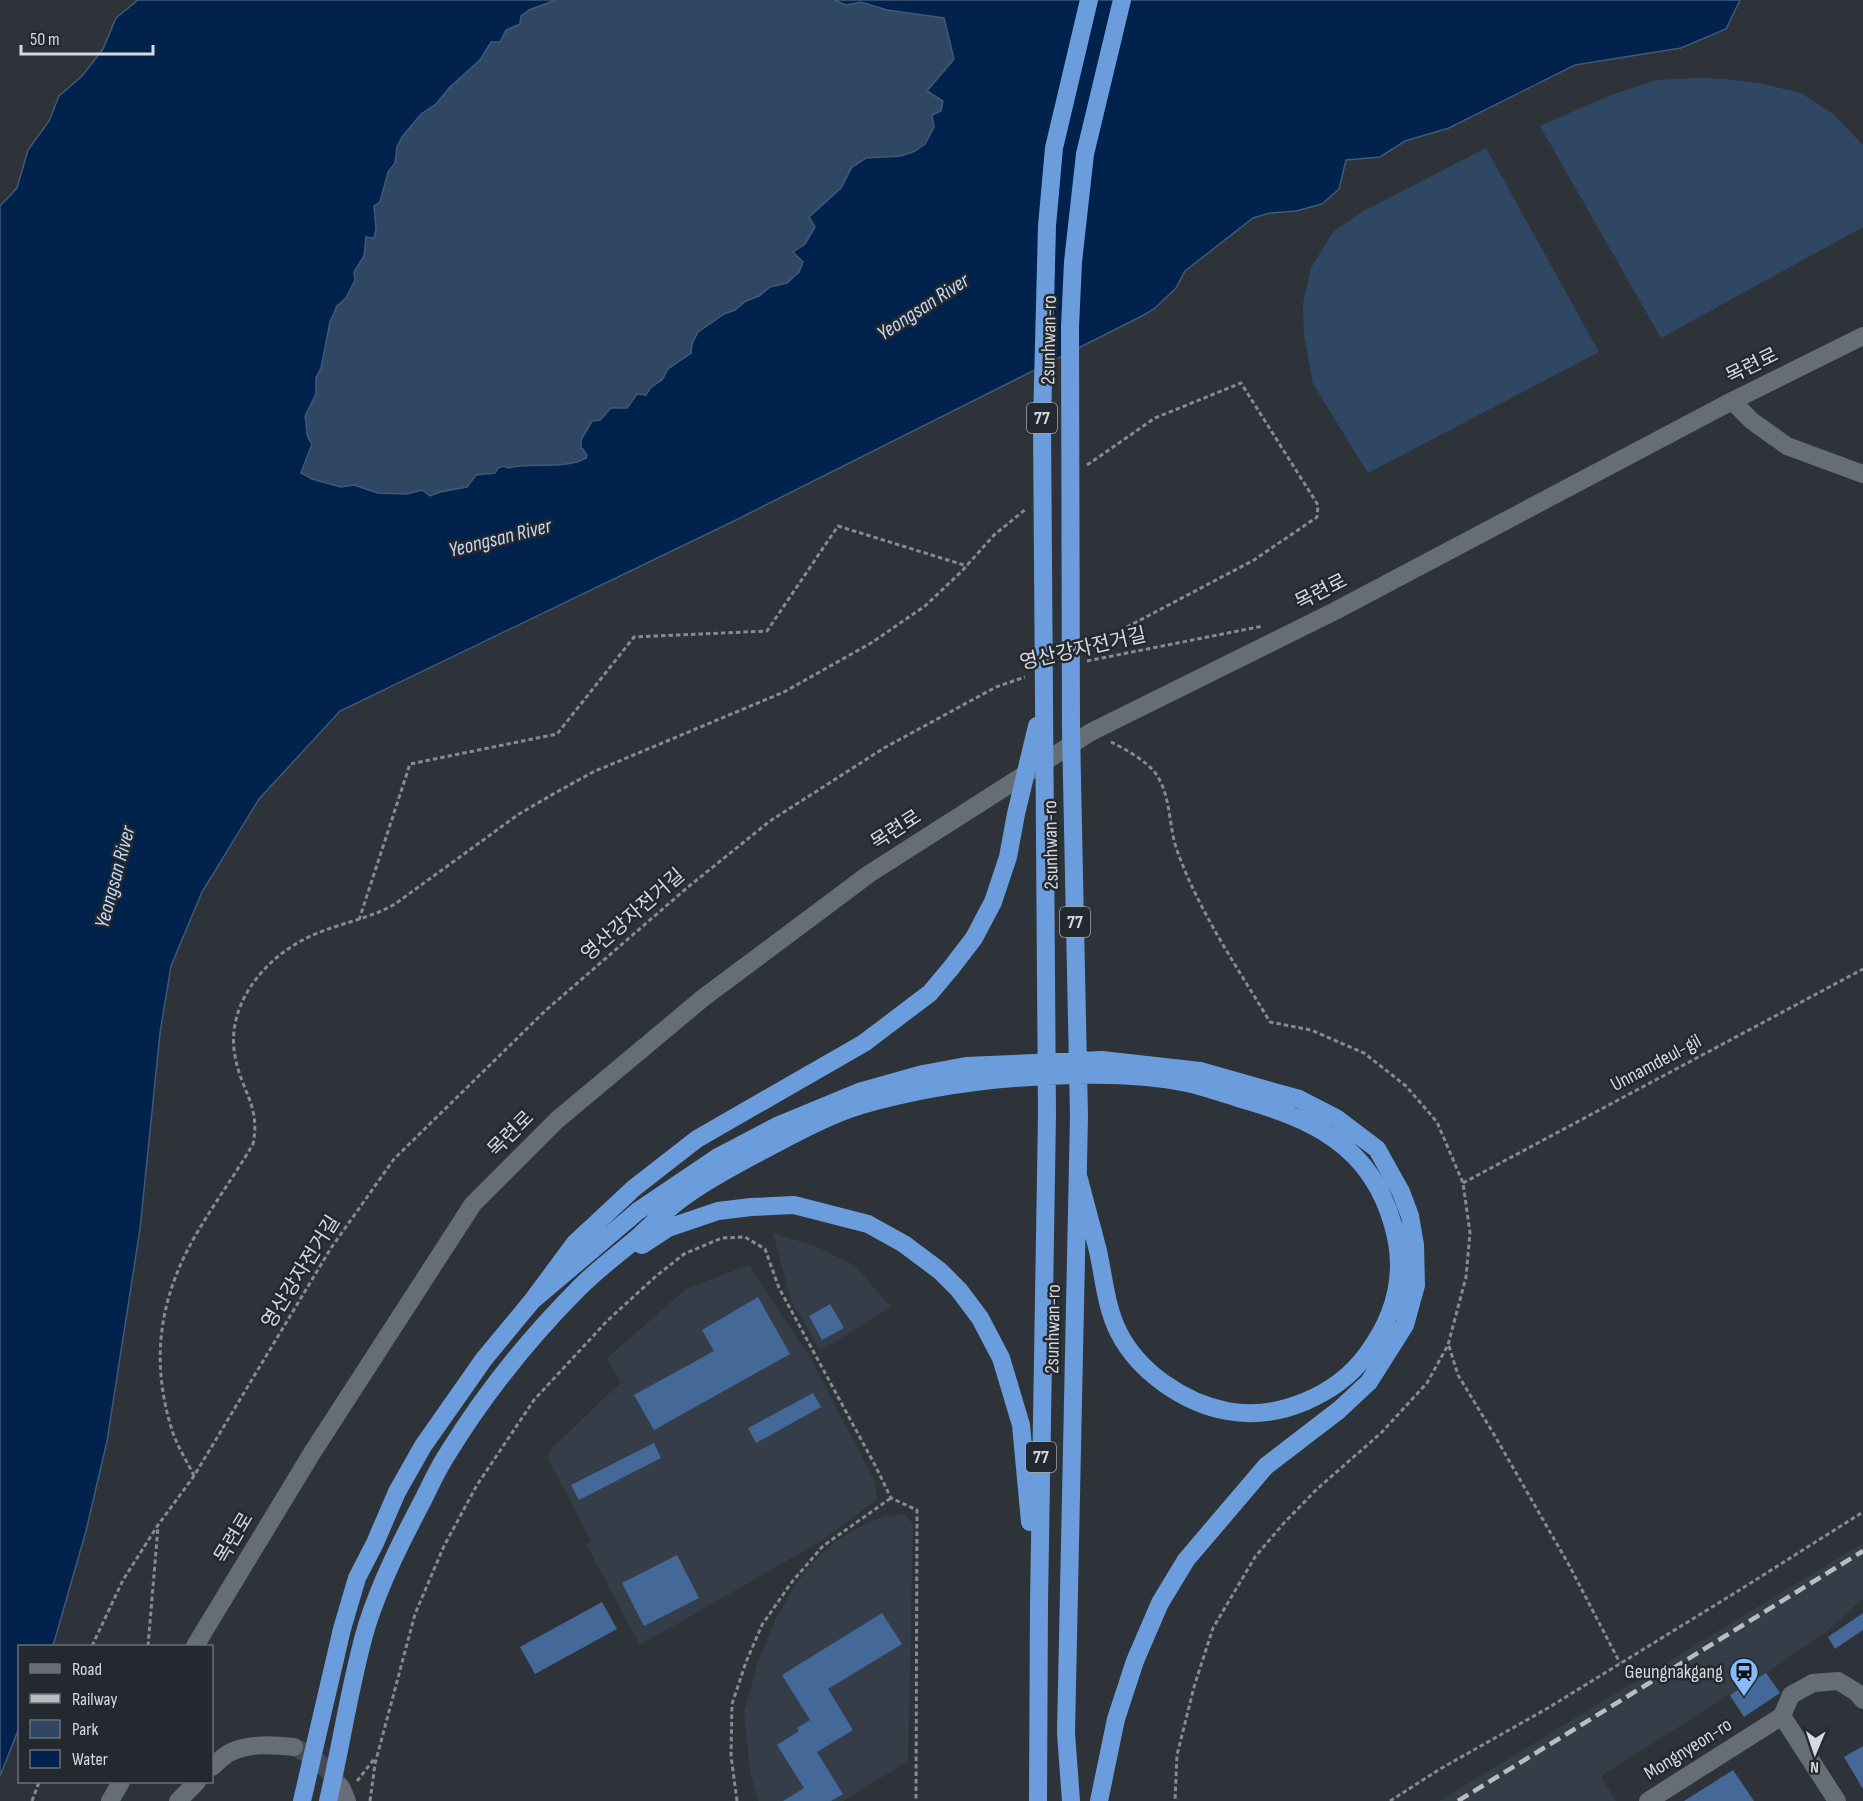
<svg xmlns="http://www.w3.org/2000/svg" width="1863" height="1801" font-family="'Sofia Sans Condensed','Noto Sans KR',sans-serif">
<style>
.built{fill:#343d48}
.green{fill:#304764}
.water{fill:#00224c;stroke:#405978;stroke-width:1.5}
.building{fill:#446999}
.lines{fill:none;stroke-linecap:round;stroke-linejoin:round}
.minor-tunnel{stroke:#464c52;stroke-width:18;stroke-dasharray:18 9;stroke-linecap:butt}
.path{stroke:#868b90;stroke-width:3;stroke-dasharray:4.5 3;stroke-linecap:butt}
.minor{stroke:#676d74;stroke-width:18}
.highway{stroke:#6b9ddc;stroke-width:18}
.rail{stroke:#b9bdc1;stroke-width:4.5;stroke-dasharray:12 6;stroke-linecap:butt}
.labels{text-anchor:middle;dominant-baseline:central;stroke-width:5;stroke-linejoin:round;paint-order:stroke}
.shield{fill:#24292f;stroke:#a1a4a9;stroke-width:1.5}
.shield-label{font-size:18px;font-weight:bold;fill:#d6d9dd}
.street-label{font-size:20px;fill:#d6d9dd;stroke:#24292f}
.poi-label{font-size:20px;fill:#d6d9dd;stroke:#24292f;text-anchor:end}
.water-label{font-size:21px;font-style:italic;fill:#c3d9f6;stroke:#24292f}
</style>
<rect width="100%" height="100%" fill="#2d3339"/>
<path class="built" d="M773,1233L815,1246L854,1265L891,1307L820,1351L791,1300Z
M749,1265L811,1359L875,1482L877,1500L818,1543L640,1645L586,1544L591,1541L548,1459L550,1450L621,1382L607,1358L686,1289Z
M905,1514L913,1524L908,1761L843,1801H758L750,1772L744,1712L757,1665L776,1618L793,1588L811,1564L836,1541L861,1526L885,1516Z
M1863,1543V1599L1825,1633L1766,1673L1781,1692L1744,1717L1729,1695L1601,1776L1616,1801H1439Z"/>
<path class="green" d="M556,0H834L846,5L861,2L887,10L944,18L954,59L927,91L943,100C940,125 926,151 900,156C884,159 870,155 855,165C847,171 846,181 840,188C833,197 818,210 810,217L815,227L805,244L803,262L799,272L787,283L770,287L759,296L746,301L735,310L724,314L698,332L692,344L691,353L668,369L662,380L651,387L646,395L631,400L627,408L618,407L600,420L592,421L581,440V447L587,455L586,458C569,468 537,465 517,466C503,467 491,475 476,475L467,487L440,492L430,496L422,490L407,494L378,493L354,485L341,487L312,479L301,473L309,456L312,444C304,435 308,426 305,416L316,394V378L321,368L330,322L337,306L346,298L355,280L354,272L364,256L366,237H373L376,219L374,206L382,196V187L388,172L395,163L397,147L402,137L421,114L436,104L450,87L480,60L491,42L503,38L506,30L520,24L521,16L529,10Z
M1696,78L1726,79L1763,84L1801,93L1833,114L1863,145V227L1661,338L1540,126L1611,95L1657,80Z
M1486,148L1599,352L1368,473L1313,384L1304,336L1303,304L1311,268L1333,232L1362,212Z"/>
<path class="water" d="M138,0H556L529,10L521,16L520,24L506,30L500,42H491L480,60L450,87L436,104L421,114L402,137L397,147L395,163L388,172L380,202L374,206L376,229L374,238L366,237L364,256L354,272L355,280L346,298L337,306L330,322L321,368L316,378V394L305,416C308,426 304,435 312,444L301,473L312,479L341,487L354,485L378,493L407,494L422,490L430,496L440,492L467,487L476,475L495,473L498,468L504,466L508,468C531,462 565,470 586,458L587,455L581,447V440L592,421L600,420L611,408H627L637,394L646,395L651,387L662,380L668,369L691,353L692,344L698,332L724,314L735,310L746,301L759,296L770,287L787,283L799,272L803,262L793,252L805,244L815,227L809,217L841,188L852,167L866,158L901,156L915,151L925,144L934,127L932,115L941,111L943,101L927,91L954,59L944,18L887,10L861,2L846,5L834,0H1740L1726,29L1681,48L1575,65L1449,128L1405,141L1380,157L1346,160L1339,189L1322,204L1296,211L1270,213L1253,218L1185,271L1176,288L1154,309L1142,316L732,522L340,711L259,799L202,892L171,966L160,1033L140,1229L107,1441L86,1531L53,1646H20L19,1728L0,1776V206L17,188L28,150L49,121L59,96L82,76L103,49L116,18Z"/>
<path class="building" d="M758,1297L790,1354L654,1430L634,1395L714,1351L702,1330Z
M830,1304L844,1328L822,1340L809,1316Z
M813,1393L821,1407L756,1443L748,1428Z
M654,1443L661,1458L579,1500L571,1485Z
M677,1555L699,1598L644,1626L622,1583Z
M602,1602L617,1629L535,1674L520,1647Z
M882,1613L902,1644L828,1689L853,1730L817,1752L843,1794L831,1801H783L804,1788L777,1745L799,1731L797,1728L810,1720L782,1675Z
M1863,1613V1630L1835,1649L1828,1637Z
M1766,1673L1780,1693L1744,1717L1730,1695Z
M1863,1746V1789L1844,1757Z
M1733,1770L1754,1801H1684Z"/>
<g class="lines">
<path class="minor-tunnel" d="M294,1747C314,1756 328,1768 340,1786"/>
<path class="path" d="M1087,465L1155,418L1241,383L1318,505L1317,517L1254,560L1089,647
M1087,661L1263,626
M1111,742C1125,749 1147,761 1156,774C1172,797 1168,828 1178,853C1200,913 1237,967 1270,1022L1311,1030L1364,1053L1406,1086L1437,1122L1463,1183L1470,1233L1466,1277L1448,1345L1427,1383L1381,1433L1317,1489L1283,1524L1255,1557L1213,1628L1194,1687L1177,1755L1175,1801
M359,920L410,764L557,734L634,637L767,631L838,526L967,566
M1463,1183L1863,969
M1449,1346L1458,1375L1492,1431L1569,1565L1620,1663
M194,1476C187,1461 177,1446 172,1430C153,1370 157,1314 184,1257C203,1218 231,1182 253,1144C261,1106 241,1091 235,1056C225,1003 267,955 313,935C340,923 369,919 395,904L519,814L555,793L593,772L784,692L871,643L925,606L962,571L994,535L1026,509
M92,1646L123,1580L158,1525L194,1476L331,1248L394,1159L545,1011L688,887L770,821L884,748L996,687L1025,677
M148,1646L158,1527
M357,1781L375,1758
M32,1801L39,1782
M370,1801L375,1764L415,1614L444,1546L477,1485L534,1400L607,1321L655,1277L684,1254L722,1238L745,1237L765,1249L779,1288L876,1467L891,1498L917,1510L916,1801
M737,1801L731,1756L732,1704L746,1662L762,1625L791,1583L823,1546L891,1498
M1390,1801L1440,1769L1548,1708L1738,1591L1863,1512"/>
<path class="minor" d="M1732,401L1752,421L1787,446L1863,474
M195,1646L312,1453L473,1204L557,1120L703,998L869,874L1091,732L1335,611L1732,401L1863,336
M1782,1716L1837,1801
M212,1767C218,1762 224,1755 231,1752C250,1743 274,1745 294,1747
M341,1787L347,1801
M110,1801L121,1782
M178,1801L197,1782
M1648,1801L1782,1716L1791,1695L1813,1683L1838,1681L1856,1692L1863,1700"/>
<path class="highway" d="M642,1245L668,1228L718,1211L751,1207L794,1205L868,1224L904,1244L940,1271L959,1290L980,1318L1001,1358L1021,1425L1030,1522
M532,1301L638,1211L718,1157L779,1125L859,1092L923,1074L966,1066L1102,1060L1200,1071L1299,1099L1336,1118L1377,1149L1401,1192L1410,1216L1415,1245L1416,1285L1405,1325L1369,1382L1339,1410L1266,1466L1186,1560L1160,1603L1135,1661L1116,1719L1099,1801
M302,1801L342,1629L357,1578L375,1543L397,1492L423,1446L484,1359L532,1301L575,1243L634,1188L697,1139L864,1043L930,993L951,968L974,938L993,902L1008,857L1016,814L1037,726
M328,1801C342,1743 350,1682 367,1625C381,1581 402,1540 423,1500C431,1484 438,1468 448,1453C485,1393 530,1337 580,1287C597,1270 617,1255 636,1239C651,1225 667,1209 684,1197C709,1178 747,1159 775,1144C803,1129 832,1114 862,1105C931,1085 1000,1077 1071,1075C1110,1074 1150,1075 1187,1083C1205,1087 1222,1093 1238,1098C1312,1119 1371,1145 1393,1225C1407,1272 1396,1315 1367,1354C1337,1395 1278,1421 1227,1411C1184,1403 1139,1372 1119,1333C1106,1308 1104,1278 1098,1251C1092,1227 1085,1203 1079,1179
M1038,1801L1039,1603L1047,1114L1042,423L1047,226L1054,148L1089,0
M1071,1801L1066,1733L1079,1116L1071,731L1070,327L1073,262L1085,154L1122,0"/>
<path class="rail" d="M1458,1801L1863,1551"/>
</g>
<defs>
<g id="station-pin" transform="scale(1.5)"><path d="M0 17L-7.5 6A9.5 9.5 0 1 1 7.5 6Z" fill="#88bbfc" stroke="#24292f"/><path d="M-3-6H3Q5-6 5-4V2Q5 4 3 4L4.5 6H3L1.5 4h-3L-3 6H-4.5L-3 4Q-5 4-5 2V-4Q-5-6-3-6ZM-3.5-4v3h7v-3ZM-3.5 1v1.5H-2V1ZM2 1v1.5H3.5V1Z" fill="#111"/></g>
</defs>
<g fill-rule="evenodd">
<use href="#station-pin" x="1744" y="1672"/>
</g>
<g class="labels">
<g class="shield">
<rect x="1027" y="403" width="30" height="30" rx="4.5"/>
<rect x="1060" y="907" width="30" height="30" rx="4.5"/>
<rect x="1026" y="1442" width="30" height="30" rx="4.5"/>
</g>
<g class="shield-label">
<text x="1042" y="418">77</text>
<text x="1075" y="922">77</text>
<text x="1041" y="1457">77</text>
</g>
<g class="street-label">
<text transform="translate(1049 340) rotate(-89)">2sunhwan-ro</text>
<text transform="translate(1752 366) rotate(-26)">목련로</text>
<text transform="translate(1321 592) rotate(-27)">목련로</text>
<text transform="translate(1083 649) rotate(-13)">영산강자전거길</text>
<text transform="translate(896 830) rotate(-33)">목련로</text>
<text transform="translate(1051 845) rotate(-91)">2sunhwan-ro</text>
<text transform="translate(633 915) rotate(-41)">영산강자전거길</text>
<text transform="translate(1656 1063) rotate(-28)">Unnamdeul-gil</text>
<text transform="translate(511 1134) rotate(-45)">목련로</text>
<text transform="translate(301 1272) rotate(-58)">영산강자전거길</text>
<text transform="translate(1053 1329) rotate(-89)">2sunhwan-ro</text>
<text transform="translate(234 1538) rotate(-59)">목련로</text>
<text transform="translate(1688 1749) rotate(-32)">Mongnyeon-ro</text>
</g>
<g class="poi-label">
<text x="1723" y="1672">Geungnakgang</text>
</g>
<g class="water-label">
<text transform="translate(923 307) rotate(-33)">Yeongsan River</text>
<text transform="translate(500 538) rotate(-14)">Yeongsan River</text>
<text transform="translate(115 877) rotate(-75)">Yeongsan River</text>
</g>
</g>
<rect x="18" y="1645" width="195" height="138" fill="#24292f" stroke="#6b6f75" stroke-width="1.5"/>
<rect x="30" y="1664" width="30" height="9" fill="#676d74" stroke="#6b6f75" stroke-width="1.5"/>
<text x="72" y="1675" font-size="18" fill="#d6d9dd">Road</text>
<rect x="30" y="1694" width="30" height="9" fill="#b9bdc1" stroke="#6b6f75" stroke-width="1.5"/>
<text x="72" y="1705" font-size="18" fill="#d6d9dd">Railway</text>
<rect x="30" y="1720" width="30" height="18" fill="#304764" stroke="#6b6f75" stroke-width="1.5"/>
<text x="72" y="1735" font-size="18" fill="#d6d9dd">Park</text>
<rect x="30" y="1750" width="30" height="18" fill="#00224c" stroke="#6b6f75" stroke-width="1.5"/>
<text x="72" y="1765" font-size="18" fill="#d6d9dd">Water</text>
<g transform="translate(1815 1753) rotate(182)" stroke="#24292f" stroke-width="4.5" paint-order="stroke">
<path d="M0-4.5L10 22L0 15L-10 22Z" fill="#d6d9dd"/>
<text y="-9" font-size="16" font-weight="bold" text-anchor="middle" fill="#d6d9dd">N</text>
</g>
<path d="M21 45v9h132v-9" fill="none" stroke="#d6d9dd" stroke-width="3"/>
<text x="30" y="45" font-size="18" fill="#d6d9dd" stroke="#24292f" stroke-width="4.5" paint-order="stroke">50 m</text>
</svg>
